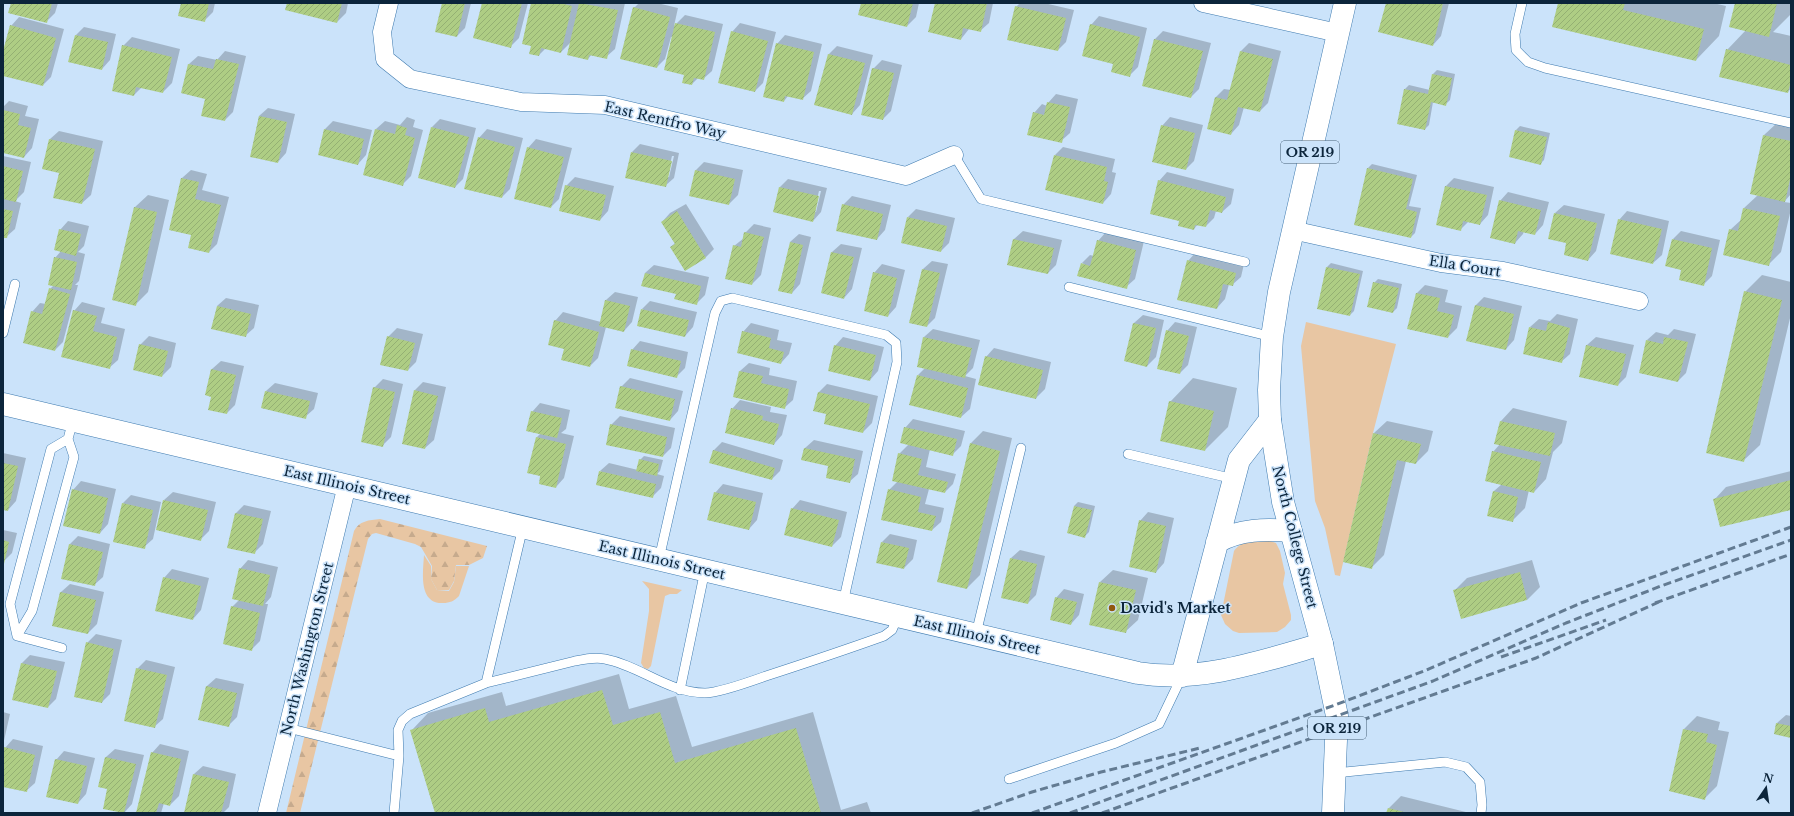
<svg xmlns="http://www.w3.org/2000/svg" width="1794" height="816" font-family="'Libre Baskerville',serif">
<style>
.green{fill:#e8c6a3}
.forest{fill:url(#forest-firs)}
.shadow{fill:#0003;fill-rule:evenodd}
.building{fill:url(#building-hatch)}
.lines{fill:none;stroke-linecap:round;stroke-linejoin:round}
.lane-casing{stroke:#3e7aaf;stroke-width:10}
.street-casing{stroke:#3e7aaf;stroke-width:19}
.secondary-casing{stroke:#3e7aaf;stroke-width:23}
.primary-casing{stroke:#3e7aaf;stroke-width:23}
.lane{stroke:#fff;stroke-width:9}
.street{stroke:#fff;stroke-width:18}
.secondary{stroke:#fff;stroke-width:22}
.primary{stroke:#fff;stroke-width:22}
.rail{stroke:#637b92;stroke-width:3;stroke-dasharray:8 4;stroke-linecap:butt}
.poi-dot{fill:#90590f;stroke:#cbe3fa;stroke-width:1.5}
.labels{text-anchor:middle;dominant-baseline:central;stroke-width:3;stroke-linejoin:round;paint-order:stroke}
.shield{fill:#cbe3fa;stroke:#455e74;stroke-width:1}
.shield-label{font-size:13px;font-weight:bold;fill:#0c253b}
.street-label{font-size:14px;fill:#0c253b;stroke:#cbe3fa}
.poi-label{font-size:14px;font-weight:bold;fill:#0c253b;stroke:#cbe3fa;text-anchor:start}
</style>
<defs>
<pattern id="forest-firs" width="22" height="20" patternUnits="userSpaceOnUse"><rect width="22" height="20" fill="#e8c6a3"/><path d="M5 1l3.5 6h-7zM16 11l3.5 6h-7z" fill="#c6aa8d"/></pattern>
<pattern id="building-hatch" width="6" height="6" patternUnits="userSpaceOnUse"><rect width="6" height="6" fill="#aecd84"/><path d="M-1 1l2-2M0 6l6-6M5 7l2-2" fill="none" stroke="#94b073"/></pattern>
</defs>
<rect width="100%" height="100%" fill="#cbe3fa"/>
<path class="green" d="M1306,322L1396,344L1373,433L1340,576L1335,575L1325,528L1315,501L1301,346Z
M1267,540L1276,543L1280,551L1285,573L1283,584L1291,615V620L1285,627L1277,632L1239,633L1233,631L1225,624L1221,615L1234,551C1242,540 1254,541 1267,540Z
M424,555L431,566V579L437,590L449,591L454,582L456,566H469L459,596C454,601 450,603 443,603C418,604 423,572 424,555Z
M642,581L682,590L677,594H670L665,596L651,666L648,669L644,668L641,663L649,611V589Z"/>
<path class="forest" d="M380,519L487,546L483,558L469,565H456L454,581L449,590H437L431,579L432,566L421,547L415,544L376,533L372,534L368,539L300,813H286L354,531C359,521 369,520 380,519Z"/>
<path class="shadow" d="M12,3H58L55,13L47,21Z
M182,3H215L213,12L204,21Z
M288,3H348L346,13L337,22Z
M443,3H471L465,28L457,36Z
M483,3H528L519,38L510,47Z
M532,3H579L578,4L580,3H625L615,49L606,57L592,54L588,59L572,41L561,52L546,48L539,55Z
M639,3H657L678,8L674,26L685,15L723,24L712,71L703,79L698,78L692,84L685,74L673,37H671L665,59L657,67L634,8Z
M862,3H919L916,17L907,26Z
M936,3H993L989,23L980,31L969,29L961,39Z
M1020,3H1044L1074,10L1066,42L1058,50L1016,7Z
M1387,3H1449L1441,36L1433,45Z
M1559,3H1713L1726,6L1719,36L1696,60Z
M1736,3H1791V14L1773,32L1791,36V88L1788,92L1727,50L1746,30Z
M1099,16L1147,28L1138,67L1129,76L1114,63L1091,25Z
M19,17L64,29L51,77L43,85L3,75V55L11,26Z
M740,23L776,32L763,83L755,91L732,32Z
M84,27L116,34L110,60L102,69L70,61L76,35Z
M1163,31L1211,43L1199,89L1191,97L1154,40Z
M785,35L822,44L811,91L802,99L788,96L784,101L777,44Z
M132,37L180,49L172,83L163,92L142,87L134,95L123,46Z
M1249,43L1281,51L1268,103L1260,111L1244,107L1239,125L1231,134L1208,128L1216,97L1224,89L1231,90L1241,51Z
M837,46L873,55L860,105L852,114L816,104L829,54Z
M225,51L246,56L233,112L225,120L206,98L182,93L189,64L198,56L217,60Z
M882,60L902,65L891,111L883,119L873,69Z
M1437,70L1455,74L1450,100L1446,104L1433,102L1429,125L1425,129L1405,89L1409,85L1430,90L1433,74Z
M1056,94L1078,99L1070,133L1061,141L1034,113L1042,104L1047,106L1048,103Z
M9,101L28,106L25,116L39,119L32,148L24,157L3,152V107Z
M268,108L295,114L286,153L278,162L251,156L259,116Z
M407,117L415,120L413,127L423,130L411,176L403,184L376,129L385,121L400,125Z
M1170,117L1203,125L1194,161L1186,169L1162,126Z
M440,119L476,128L463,179L455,187L432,127Z
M333,121L372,130L366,155L358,164L324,130Z
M1777,123L1791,126V194L1784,202L1791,203V209L1781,252L1768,265L1730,230L1742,219L1744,208L1758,195L1764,135Z
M1520,126L1550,133L1544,160L1540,164L1516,130Z
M487,129L523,138L510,189L502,197L479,138Z
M59,131L103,141L91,195L82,203L54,197L60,172L43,168L50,139Z
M536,139L572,148L559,199L551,207L528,148Z
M640,144L679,153L674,178L665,186L632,152ZM672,156H674L669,177H667Z
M1063,147L1115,159L1112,172L1116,173L1111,194L1103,203L1055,155Z
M3,156L31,162L24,192L15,201L21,203L15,229L6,237H3Z
M704,162L743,170L738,195L729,204L690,195L696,170Z
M1372,164L1417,175L1409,206L1421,208L1415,233L1411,237L1368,168Z
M191,170L207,174L202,190L229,197L217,244L209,252L193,234L170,229L182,178Z
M1167,172L1234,189L1231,204L1222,212L1216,211L1214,218L1206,226L1198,224L1194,229L1181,220L1159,181Z
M575,177L614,186L608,211L600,220L566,186Z
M1454,178L1494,187L1488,215L1480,224L1469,221L1460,230L1446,186Z
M788,179L827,188L821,212L813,221L774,212L780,187ZM819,191H821L816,212H814Z
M1508,192L1549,202L1543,225L1535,234L1524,231L1523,234L1515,243L1500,201Z
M148,195L169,200L148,292L135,305V207Z
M852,196L891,205L885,230L877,239L843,205Z
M686,204L714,249L706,257L685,270L671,247L675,243L662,222L670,213Z
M1564,205L1605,214L1596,251L1588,260L1568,242L1555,213Z
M916,209L955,218L949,243L941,251L908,217Z
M1627,211L1669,221L1662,255L1653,263L1619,220Z
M68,221L89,226L84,246L78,252L85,254L79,281L75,285H78L63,342L55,350L32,312L40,303L46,304L50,289L54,285L55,258L61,251L60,230Z
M754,224L771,228L761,275L752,284L734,246L744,238L745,233Z
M1023,231L1062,240L1056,265L1048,273L1014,239Z
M1681,231L1720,240L1712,276L1703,285L1673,239Z
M1106,232L1144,241L1135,279L1126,287L1082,263L1090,255L1094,256L1098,241Z
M799,234L811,237L800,284L792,293L790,242Z
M841,244L862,248L852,289L844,298L823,293L832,252Z
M1196,252L1244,264L1241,277L1232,285L1229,284L1225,299L1217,308L1188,261Z
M932,261L948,264L935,318L927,326L911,322L923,269Z
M1331,263L1363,271L1354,311L1350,315L1318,308L1327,267Z
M882,264L905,270L896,307L888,316L874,273Z
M654,265L709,277L705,295L696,304L677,293L643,285L645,273Z
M1762,275L1791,282V314L1760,445L1743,461L1745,292Z
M1378,279L1402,284L1397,308L1393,312L1374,283Z
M1425,285L1448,290L1445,302L1462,306L1457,328L1448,337L1409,328L1417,293Z
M615,292L638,297L632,322L624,331L606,327L598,358L590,366L565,348L555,321L563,312L601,322L606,300Z
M1484,297L1522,306L1514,340L1506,349L1476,305Z
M226,298L259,305L254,328L245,336L217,306Z
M650,301L697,312L693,327L685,336L642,309Z
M82,302L105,308L101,323L125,329L118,360L109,368L74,311Z
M1557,314L1578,319L1570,354L1561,362L1530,327L1539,319L1550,321Z
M1143,315L1164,320L1156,357L1147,366L1126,361L1134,323Z
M1175,322L1197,327L1188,365L1180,373L1167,331Z
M751,323L779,330L777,340L792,343L789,354L781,363L743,332Z
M397,328L423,334L416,362L408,370L388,337Z
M933,329L980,340L973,368L965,376L976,379L970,409L961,417L918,375L925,368L924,337Z
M1674,329L1696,334L1686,373L1678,381L1647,340L1656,332L1668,335Z
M149,336L176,343L171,367L162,376L140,345Z
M843,337L884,347L878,371L870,380L835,346Z
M1596,337L1634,345L1626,377L1618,385L1580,376L1587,345Z
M640,341L688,352L685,368L676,377L632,350Z
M994,348L1051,362L1045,389L1036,398L986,357Z
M221,361L244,366L235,405L227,413L213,396L206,395L212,369Z
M749,363L770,368L769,375L797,381L793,400L784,408L734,397L740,371Z
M630,378L683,391L678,411L670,420L621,387Z
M1193,378L1237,388L1228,427L1205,450L1170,402Z
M383,379L403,384L391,437L382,446L374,388Z
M423,382L446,387L434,440L425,448L415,390Z
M275,383L318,393L314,409L305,417L262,408L266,391Z
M827,384L878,396L872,423L863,432L827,414L819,392Z
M740,400L771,407L770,412L787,415L782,435L774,444L732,409Z
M540,403L570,410L566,429L561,433L574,436L564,478L556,487L542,475L537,437L541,433L532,412Z
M1513,408L1567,421L1562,443L1553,452L1546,479L1534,492L1529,490L1525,508L1512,521L1494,491L1502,484L1493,452L1500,444L1496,443L1501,421Z
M620,416L675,428L671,448L663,456L611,425Z
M913,419L965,431L961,446L953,454L930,449L926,467L956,474L953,484L945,492L929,489L925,504L944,508L941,522L932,530L889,490L898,481L899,454L909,444L905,428Z
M1387,421L1433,431L1428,451L1416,463L1406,461L1384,555L1371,568L1374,433Z
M983,431L1012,438L980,575L967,588L970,444Z
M814,440L863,451L858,474L849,482L830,466L803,459L805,448Z
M722,442L783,460L780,471L772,479L713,451Z
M3,453L26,458L16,501L8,510L3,509Z
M644,456L663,460L660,471L657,474L664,476L661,488L652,497L600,471L609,463L638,470L640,460Z
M1791,471V508L1714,500L1726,487Z
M81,481L116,489L108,524L100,533L73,490Z
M723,484L763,493L757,520L749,529L715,493Z
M173,492L216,502L209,531L200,540L164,500Z
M131,495L161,502L153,539L144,547L123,503Z
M800,500L847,512L841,537L832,546L792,509Z
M1078,502L1095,506L1089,532L1085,536L1074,506Z
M244,505L271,511L263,544L254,553L236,513Z
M1148,512L1174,518L1164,563L1156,572L1140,521Z
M3,530L17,533L12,553L4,561Z
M890,534L917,540L913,559L904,568L882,542Z
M78,536L110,544L103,577L94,585L69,545Z
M1020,550L1045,556L1036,595L1028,603L1011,558Z
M248,560L278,567L271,597L265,604H268L260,641L251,650L232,607L239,600L240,569Z
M1532,560L1540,587L1527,600L1454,591L1467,578Z
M172,569L209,578L201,610L193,619L164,578Z
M1113,570L1148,578L1138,620L1125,632L1100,582Z
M70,584L104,592L97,624L88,633L54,625L61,592Z
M1064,589L1084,594L1079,615L1071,624L1056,598Z
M96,634L122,640L110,694L102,702L87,643Z
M30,655L65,662L56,699L48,707L13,699L22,663Z
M146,660L175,667L163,719L154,727L137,669Z
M619,674L629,709L676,696L692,747L813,712L841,810L867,802L871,813H436L412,730L428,713L502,692L506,706Z
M216,678L244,684L237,717L228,726L200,719L207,686Z
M3,712L10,714L3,745Z
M1786,715L1791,716V737L1775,734L1777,723Z
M1697,716L1720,722L1718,730L1729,732L1717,786L1704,799L1670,791L1684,729Z
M13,739L43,746L35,783L26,791L3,786V756L5,748Z
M160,744L189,751L179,796L170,805L164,803L161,813H137L152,753Z
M115,749L144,755L132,804L124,813L109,788L99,786L106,757Z
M64,751L95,758L86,794L78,803L56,760Z
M203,766L236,774L229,807L223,813H185L194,774Z
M1401,796L1470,813H1388V809Z"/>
<path class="building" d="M11,3H52L47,23L8,13Z
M181,3H209L205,22L178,16Z
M287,3H342L337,23L285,10Z
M442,3H465L457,37L435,32Z
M482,3H522L511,48L473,38Z
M531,3H560L572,6L561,53L541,48L539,56L529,54L531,46L522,44Z
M579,3L618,10L607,59L589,55L588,60L567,55Z
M861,3H913L907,27L858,15Z
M935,3H987L981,32L963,28L961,40L928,32Z
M1386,3H1443L1433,46L1378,32Z
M1558,3H1625L1623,10L1704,29L1696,61L1552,27Z
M1735,3H1777L1769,37L1729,27Z
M1015,6L1066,18L1058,51L1007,40Z
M633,7L670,17L657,68L620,59Z
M675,23L715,32L704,80L694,78L692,85L682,83L684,75L664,70Z
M1090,24L1140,37L1130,77L1111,72L1113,64L1082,56Z
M10,25L56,38L43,86L3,76V51Z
M731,31L768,41L755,92L718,83Z
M75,35L108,42L102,70L68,62Z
M1154,39L1203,51L1191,98L1142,86Z
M776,43L814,52L803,100L785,96L784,102L763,97Z
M122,45L172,57L163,93L136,87L134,96L112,91Z
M1726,49L1791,65V80L1788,93L1719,77Z
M1240,51L1273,59L1260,112L1238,107L1231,135L1207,129L1215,97L1227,100Z
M828,54L865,63L852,115L814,105Z
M216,59L239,64L225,121L201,116L205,99L181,93L188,64L213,69Z
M872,68L894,73L883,120L861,115Z
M1432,74L1452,78L1446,106L1431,102L1425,130L1397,124L1404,89L1428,94Z
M1047,102L1070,107L1062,143L1027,135L1033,112L1044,115Z
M3,110L20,114L18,125L31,128L24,158L3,153Z
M259,116L287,122L278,163L250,157Z
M397,125L407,128L405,135L415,138L403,186L363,175L375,129L395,134Z
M1161,125L1195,133L1186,170L1152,162Z
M431,127L469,137L455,188L418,178Z
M324,129L364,139L358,165L318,155Z
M1515,130L1547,137L1541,165L1509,157Z
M1763,135L1791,141V175L1785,202L1750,194Z
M478,137L515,147L502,198L464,189Z
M49,139L95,149L82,204L53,198L59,173L42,169Z
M527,147L564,157L551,208L514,199Z
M631,152L672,161L666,187L625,178Z
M1054,155L1107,167L1104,181L1108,182L1103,204L1045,190Z
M3,166L23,171L16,202L3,199Z
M1367,168L1413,179L1406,209L1417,212L1411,238L1354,225Z
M695,170L735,179L729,205L689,196Z
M181,178L199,182L195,199L221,205L209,253L188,248L191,235L169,230Z
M1158,180L1226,197L1222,213L1210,210L1206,227L1195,225L1194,230L1178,226L1179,221L1150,214Z
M565,185L606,195L600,221L559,211Z
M1445,186L1487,195L1480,225L1463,221L1461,231L1436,225Z
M779,187L819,196L813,222L773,212Z
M1499,200L1541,210L1535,235L1518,231L1515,244L1490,238Z
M842,204L883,214L877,240L836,231Z
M134,207L157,212L136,306L112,300Z
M1743,208L1780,216L1769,266L1723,255L1729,229L1738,231Z
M3,209L13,211L7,238H3Z
M677,211L706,258L685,271L670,247L675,244L661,222Z
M1554,213L1597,223L1588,261L1564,255L1566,243L1548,239Z
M907,217L947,226L941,252L901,243Z
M1618,219L1662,229L1653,264L1610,254Z
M59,229L81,234L76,256L54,250Z
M744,232L764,237L752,285L725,279L733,245L741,247Z
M1013,239L1054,248L1048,274L1007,265Z
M1672,239L1712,248L1704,286L1679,280L1681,270L1665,266Z
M1097,240L1136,250L1127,289L1077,276L1081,263L1090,266Z
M790,242L803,245L792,294L778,291Z
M831,252L854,257L844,299L821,293Z
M54,257L77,262L71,290L48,285Z
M1187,260L1236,273L1233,286L1223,284L1217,309L1177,300Z
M1326,267L1360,274L1350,316L1317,309Z
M922,269L940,273L927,327L909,323Z
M873,272L897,278L888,317L864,311Z
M645,273L701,286L697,305L674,299L676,294L641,286Z
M1373,282L1399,288L1393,313L1367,307Z
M49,288L70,294L55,351L23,343L31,311L42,314Z
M1744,291L1782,300L1744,462L1706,453Z
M1416,293L1440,298L1437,311L1454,315L1448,338L1407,329Z
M605,300L630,306L624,332L599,326Z
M1475,305L1514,314L1506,350L1466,341Z
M217,306L251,314L246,337L211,329Z
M641,309L689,320L685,337L637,326Z
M73,310L97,316L93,331L117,337L110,369L61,357Z
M554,320L599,332L590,367L561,360L564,349L548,345Z
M1548,322L1570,328L1562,363L1523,354L1529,327L1546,331Z
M1133,323L1156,328L1147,367L1124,361Z
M1166,330L1189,336L1180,374L1157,369Z
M742,331L771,338L769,348L784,352L781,364L737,353Z
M387,336L415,343L408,371L380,365Z
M923,337L972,348L965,378L917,367Z
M1664,337L1688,342L1678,382L1639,373L1646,340L1663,344Z
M139,344L168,351L162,377L133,370Z
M834,345L876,355L870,381L828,371Z
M1586,345L1626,354L1618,386L1579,377Z
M631,349L681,361L677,378L627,366Z
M985,356L1043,370L1036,399L978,385Z
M211,369L236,375L227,414L208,410L211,397L205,395Z
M739,371L763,376L761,383L789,389L785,409L733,397Z
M917,375L968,388L961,418L909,405Z
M620,386L675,399L670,421L615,408Z
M373,387L395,392L383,447L361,442Z
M414,390L438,396L425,449L402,444Z
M265,391L310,401L306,419L261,408Z
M818,392L870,404L863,433L824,424L826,414L813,411Z
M1169,401L1214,411L1205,451L1160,441Z
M731,408L763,416L762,420L779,424L774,445L725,433Z
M531,411L562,418L557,438L526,431Z
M1500,421L1555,433L1550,456L1494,444Z
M610,424L667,437L663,457L606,445Z
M904,427L957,439L953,456L900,443Z
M1373,433L1421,444L1416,464L1397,460L1372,569L1343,562Z
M536,437L566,444L556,488L539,484L540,476L527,473Z
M970,443L1000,451L967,589L937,582Z
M804,448L855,459L850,483L826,478L828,466L801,460Z
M713,450L775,468L772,480L709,463Z
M1492,451L1541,462L1534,493L1485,481Z
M898,453L922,459L918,475L948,482L945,493L892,481Z
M639,459L659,464L657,476L636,471Z
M3,463L18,466L8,511L3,510Z
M599,471L656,484L653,498L596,485Z
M1791,480V510L1720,527L1713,499Z
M72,489L108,498L100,534L63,526Z
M888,489L921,497L918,512L936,516L932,531L881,520Z
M1493,491L1518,497L1513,522L1487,516Z
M714,492L756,502L749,530L707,520Z
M163,500L208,510L201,541L156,530Z
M122,503L153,510L145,549L113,542Z
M1074,506L1092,510L1085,538L1067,533Z
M791,508L839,520L832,547L784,535Z
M235,513L263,519L255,554L227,548Z
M1139,520L1166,526L1156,573L1129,567Z
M3,540L9,542L4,564H3Z
M881,542L909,548L904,569L876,563Z
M69,544L103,552L95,586L61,579Z
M1010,558L1037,564L1028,604L1001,598Z
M239,568L270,575L263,606L232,599Z
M1520,572L1527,600L1461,619L1453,590Z
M163,577L201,586L193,620L155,611Z
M1099,582L1136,590L1126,633L1089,625Z
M60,592L96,600L88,634L52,626Z
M1055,597L1077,602L1071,625L1050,620Z
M231,606L260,613L252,651L223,644Z
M86,642L114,649L102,703L74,697Z
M21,663L57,671L48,708L12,700Z
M136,668L167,675L155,728L124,721Z
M206,686L237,693L229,727L198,720Z
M602,690L613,725L660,712L675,763L796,728L821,813H435L410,730L485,708L489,722Z
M1776,723L1791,726V738L1774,734Z
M1683,729L1708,734L1706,742L1717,745L1705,800L1669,791Z
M4,747L35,755L27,792L3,787Z
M151,752L181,759L170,806L159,803L156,813H136Z
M105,757L136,764L124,813L103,809L107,789L98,787Z
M55,759L87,766L78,804L46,797Z
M193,774L229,782L221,813H184Z
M1388,808L1404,812V813H1386Z"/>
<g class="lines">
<g class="lane-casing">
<path id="lane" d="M1522,3L1515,34L1516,50L1528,62L1545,68L1791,123
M954,155L981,199L1245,262
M1069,287L1272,337
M3,333L15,284
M68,439L51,449L10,604L17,636L32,611L74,457L68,439L73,420
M1128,454L1234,479
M523,527L486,683L575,661C585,659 595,657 605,659C641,666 666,692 705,693C719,693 752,681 766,676C806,663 845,650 884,636L892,630L898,616
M659,559L715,313L721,301L732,298L886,335L896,343L897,362L843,603
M976,634L1021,448
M17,636L62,648
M680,690L705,570
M288,728L399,756
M1335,773L1445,762L1466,767L1480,782L1482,805L1481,813
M1009,779L1116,743L1159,724L1182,676
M394,813L399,756L398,730L402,721L410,714L486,683"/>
</g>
<g class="street-casing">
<path id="street" d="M389,3L382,32L385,59L410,79L521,102L605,105L906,176L954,155
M1203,3L1338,33
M1292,230L1441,263L1503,271L1639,301
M267,813L347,485"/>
</g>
<g class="secondary-casing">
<path id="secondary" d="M3,404L1138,673C1200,683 1263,661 1322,644
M1217,542C1240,529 1265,529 1291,531
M1182,676L1239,460L1270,420"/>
</g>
<g class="primary-casing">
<path id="primary" d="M1333,813L1337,716L1322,644L1283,502L1270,420L1269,390L1272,337L1279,292L1345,3"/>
</g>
<use href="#lane" class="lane"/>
<use href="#street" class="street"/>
<use href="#secondary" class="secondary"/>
<use href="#primary" class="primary"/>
<path class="rail" d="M1655,603L1791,554
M1501,657L1606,620
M972,813L1032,792L1101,772L1200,748
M1032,813L1335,705L1424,671L1581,603L1791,527
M1070,813L1433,681L1566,623L1661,586L1791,540
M1102,813L1536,658L1661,601"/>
</g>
<circle class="poi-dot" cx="1112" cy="608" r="4"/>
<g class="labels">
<g class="shield">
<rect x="1281" y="141" width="58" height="22" rx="3"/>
<rect x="1308" y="717" width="58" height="22" rx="3"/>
</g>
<g class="shield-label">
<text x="1310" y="152">OR 219</text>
<text x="1337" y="728">OR 219</text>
</g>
<g class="street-label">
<text transform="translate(665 120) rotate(13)">East Rentfro Way</text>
<text transform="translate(1465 266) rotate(9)">Ella Court</text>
<text transform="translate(347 485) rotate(13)">East Illinois Street</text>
<text transform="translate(1295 537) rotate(76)">North College Street</text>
<text transform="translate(662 560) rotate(13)">East Illinois Street</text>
<text transform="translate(977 635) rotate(13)">East Illinois Street</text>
<text transform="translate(307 649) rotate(-76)">North Washington Street</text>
</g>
<g class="poi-label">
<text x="1120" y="608">David's Market</text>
</g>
</g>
<rect width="1794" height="816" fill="none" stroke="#0c253b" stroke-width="8"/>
<g transform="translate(1766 788) rotate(13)" stroke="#cbe3fa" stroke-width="3" paint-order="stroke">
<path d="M0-3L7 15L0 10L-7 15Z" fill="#0c253b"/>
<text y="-6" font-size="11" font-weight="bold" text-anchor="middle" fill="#0c253b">N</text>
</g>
</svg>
